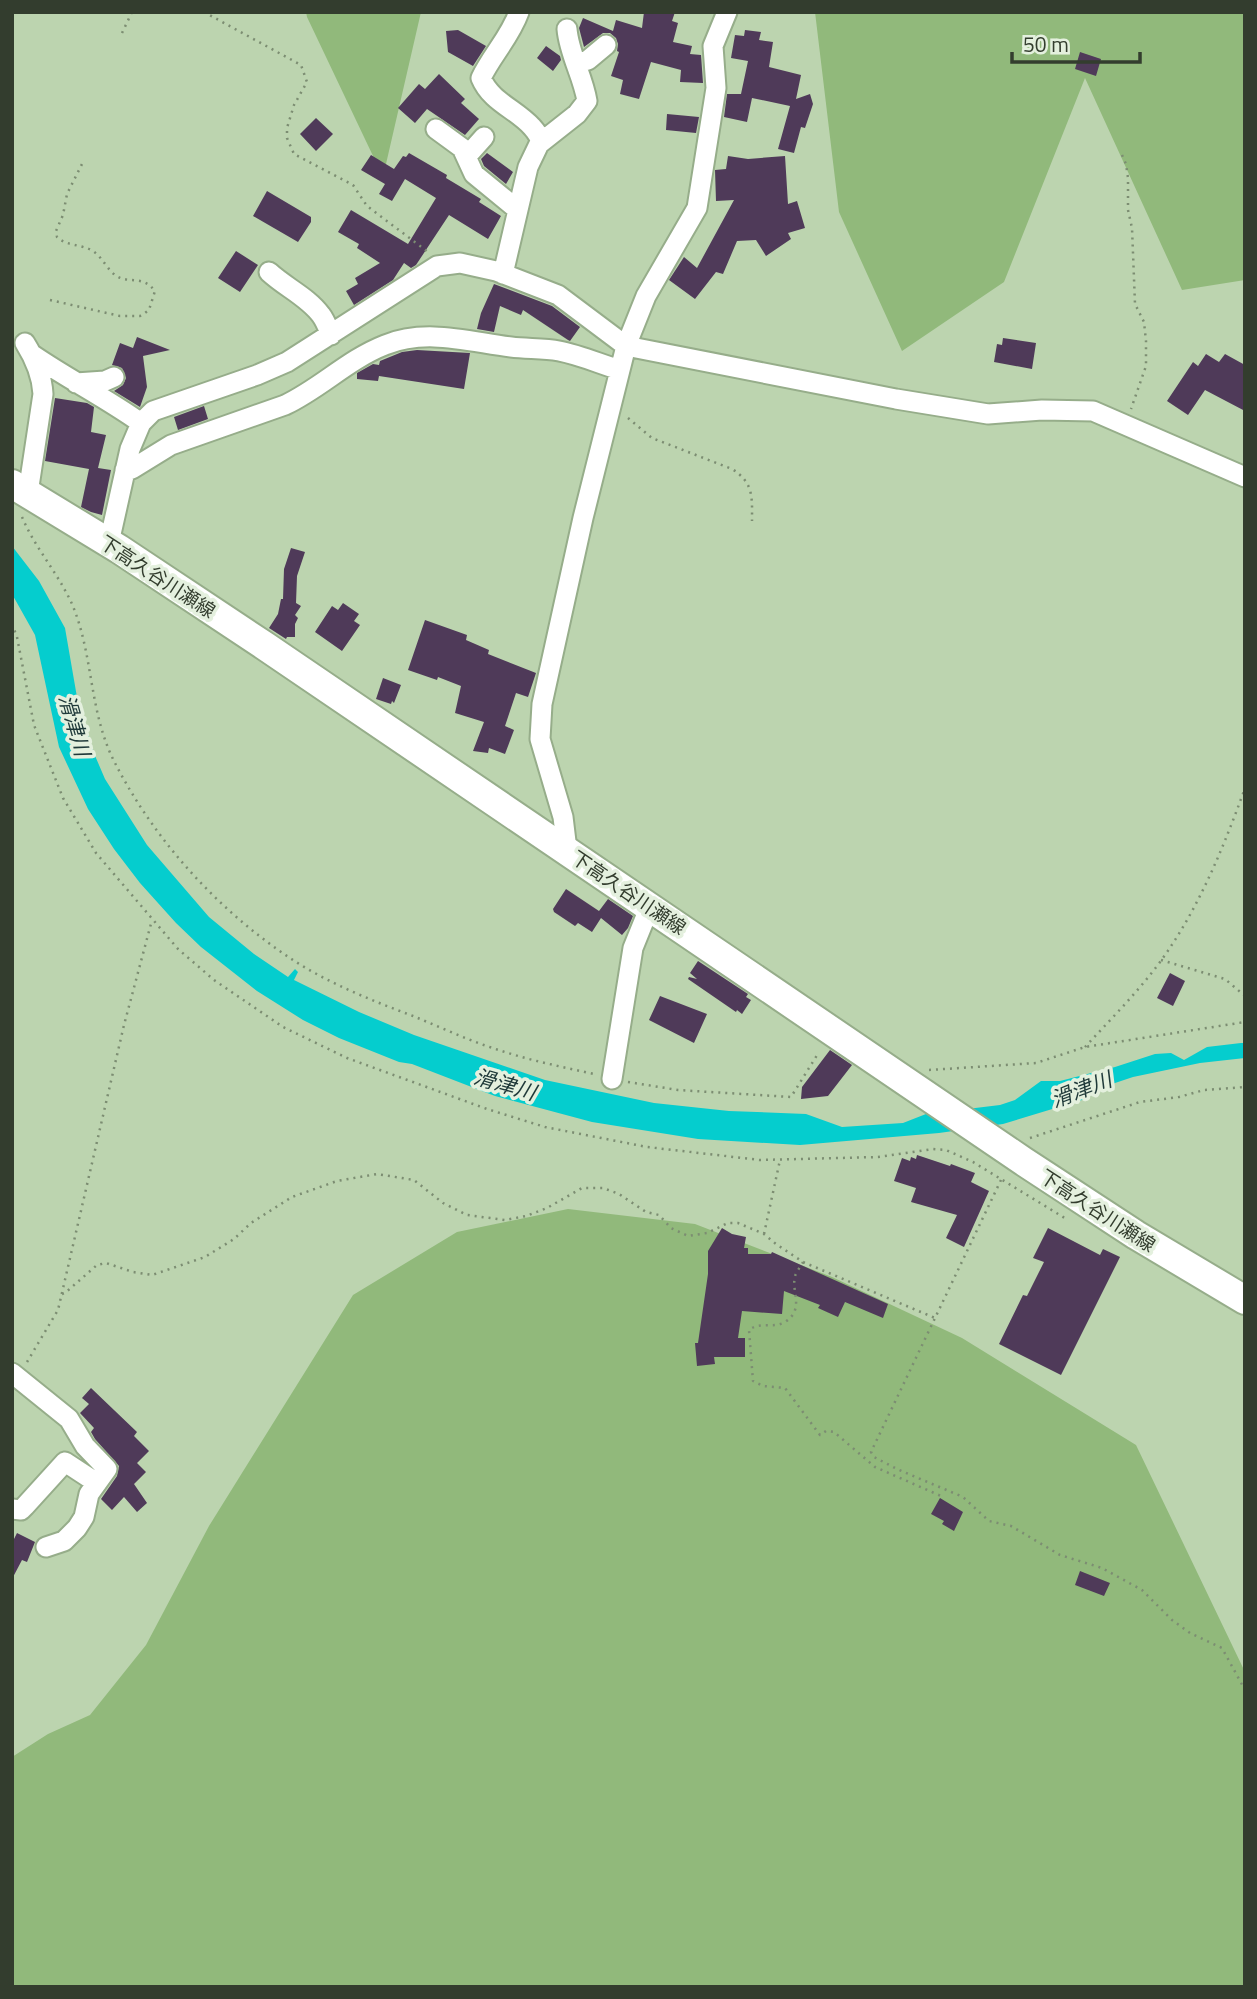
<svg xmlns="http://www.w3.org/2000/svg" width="1257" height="1999" font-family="'Titillium Web','Noto Sans JP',sans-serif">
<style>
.green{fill:#91b97b}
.water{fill:#05cdce}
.building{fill:#4f3a59}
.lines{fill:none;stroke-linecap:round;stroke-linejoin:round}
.street-casing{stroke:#96ad8a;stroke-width:23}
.secondary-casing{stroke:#96ad8a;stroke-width:32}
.path{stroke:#7c8d72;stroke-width:2.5;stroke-dasharray:2 5;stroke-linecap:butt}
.street{stroke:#fff;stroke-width:19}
.secondary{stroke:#fff;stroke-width:28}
.labels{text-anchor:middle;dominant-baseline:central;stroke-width:7;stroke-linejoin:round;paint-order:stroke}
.street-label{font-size:19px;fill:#333d2e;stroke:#e4f0de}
.water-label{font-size:21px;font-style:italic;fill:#1f3939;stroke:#e4f0de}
</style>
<rect width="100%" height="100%" fill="#bcd4af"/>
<path class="green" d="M306,12H421L383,177L307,17Z
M815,12H1245V280L1182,290L1085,78L1004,282L902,351L839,212Z
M568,1209L695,1224L832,1277L962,1338L1136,1445L1245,1672V1987H12V1757L48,1734L90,1715L146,1645L209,1526L353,1295L457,1232Z"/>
<path class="water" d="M12,546L39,581L65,628L78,703L93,751L105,779L147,845L209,917L254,954L288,977L295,969L298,972L294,980L359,1012L414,1035L545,1080L654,1103L729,1111L806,1114L842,1127L903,1123L926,1114L1000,1105L1015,1100L1041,1081H1060L1115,1067L1155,1054L1171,1053L1184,1060L1207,1047L1241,1043H1245V1058L1200,1063L1133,1077L1103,1087L1082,1100L1003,1124L939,1133L800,1145L698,1139L592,1122L495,1096L412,1064L399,1062L339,1038L303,1020L257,991L201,947L176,923L140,883L114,849L88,809L59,747L35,635L12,594Z"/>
<path class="building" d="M644,12H675L672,21L678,23L673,42L692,46L690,54L701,55L703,83L680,82L681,70L651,62L639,99L620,94L623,80L611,76L619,52L617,51L618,44L616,38L610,33H603L584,47L579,28L583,18L613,31L616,20L642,28Z
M458,30L486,46L473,66L448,52L446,31Z
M745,30L761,32L759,40L773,42L769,67L801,75L796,99L810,94L813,104L805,128L801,127L794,153L778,149L790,106L752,98L747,122L724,117L727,94H741L748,61L731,58L735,35L744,36Z
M546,46L560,56L561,60L553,71L537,58Z
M1080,52L1101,59L1096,76L1075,69Z
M439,74L465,99L461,103L479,119L465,135L427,109L415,123L398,108L419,84L425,89Z
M667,114L699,117L696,133L666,130Z
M316,118L333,134L316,151L300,134Z
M409,153L447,175L446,178L481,199L479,202L501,216L488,239L449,215L416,265L411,268L404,263L393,280L354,305L346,291L358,284L355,278L380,263L357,248L359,244L338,232L351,210L408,244L436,198L405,179L392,201L379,194L385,184L361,170L371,155L394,169L403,156L406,157Z
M487,153L513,172L506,184L484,166L481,159Z
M728,156L748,159L785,156L788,204L797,201L805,228L788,233L791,239L766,256L756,240L737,241L723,274L716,272L695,299L669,280L684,257L697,268L734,200L716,201L715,170L726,169Z
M267,191L311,217V222L298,242L253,216Z
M236,251L258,265L240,292L218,278Z
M494,284L552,306L580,327L570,341L568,340L523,310L521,315L500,306L494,332L477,329L481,313Z
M137,337L170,350L143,356L147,387L140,407L114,391L123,385L126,378L122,368L112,365L120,343L133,348Z
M1003,338L1036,343L1032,369L994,362L997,344L1002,345Z
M417,350L470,353L464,389L379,376L378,381L357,379V373L373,364L379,365L380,361L402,352Z
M1206,354L1219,362L1225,354L1245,365V411L1205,390L1188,415L1167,401L1193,362L1198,366Z
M55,398L87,403L94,407L91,432L106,435L98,468L111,470L102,515L91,512L81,507L89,469L45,461Z
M204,406L208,419L178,430L174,417Z
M291,548L305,552L297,576L296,603L301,606L295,615L298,618L295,624V637H287L286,639L269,628L278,614L281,599H283L284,569Z
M343,603L359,614L354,621L360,625L342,651L315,632L332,606L338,610Z
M425,620L467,635L466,640L489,650L488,654L536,673L528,697L516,693L505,726L514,730L505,754L489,748L488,753L473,751L484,722L455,713L461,686L438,677L437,680L408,670Z
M383,678L401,685L394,703L392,701L391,704L376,699Z
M566,889L599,911L608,899L633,916L628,928L622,935L601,918L592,932L578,923L575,926L554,912L553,909Z
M698,961L748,994L746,997L751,1000L742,1014L737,1010L736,1012L688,979L689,977L697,979L690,973Z
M1170,973L1185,981L1173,1006L1157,998Z
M660,996L707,1014L694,1043L649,1020Z
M830,1050L852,1065L828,1096L801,1099L802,1087Z
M917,1155L950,1166L951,1164L975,1173L971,1182L989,1191L964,1247L946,1238L957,1215L911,1202L916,1188L894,1181L902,1158L910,1161L911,1157L916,1159Z
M722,1228L732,1234L746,1237L744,1248H748V1254H771L772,1252L888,1304L883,1318L845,1302L838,1317L818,1308L820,1305L784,1291L782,1314L742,1311L738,1338H745V1357H714L715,1364L697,1366L695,1343H698L708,1274V1251Z
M1048,1228L1100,1255L1103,1249L1120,1257L1061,1375L999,1344L1023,1295L1027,1296L1044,1262L1033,1258Z
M91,1388L137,1432L134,1436L149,1451L137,1463L146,1472L134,1484L147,1503L137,1512L124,1497L112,1510L101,1499L117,1476L119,1466L95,1439L91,1432L94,1428L80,1413L89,1404L82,1398Z
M940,1498L963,1512L954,1531L942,1524L944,1521L931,1514Z
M17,1533L35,1542L27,1562L22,1560L12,1579V1543Z
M1080,1571L1110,1583L1104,1596L1075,1585Z"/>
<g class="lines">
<g class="street-casing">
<path id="street" d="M519,12C510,37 492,55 481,78C491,102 516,109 532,127C536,131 539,137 542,141
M578,63L588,60L606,45
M436,129L462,148L474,174L518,210
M467,156L484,137
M269,272C285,287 308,297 321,315C325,320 328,328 331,335
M503,274L528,167L539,144L577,114L587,101C583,76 569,54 567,29
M25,343C35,359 42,375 43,394L28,493
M33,355C68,379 106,398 141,423
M76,383L105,381L114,377
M125,470L132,469L171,445L285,405C321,388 347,360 385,345C426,328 470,342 511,347C527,349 544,348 559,351C580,355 600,364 620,370
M109,543L130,449L141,423L153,411L257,375L287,362L437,266L460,263L496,271L558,295L626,346L896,399L988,414L1042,410L1093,411L1245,477
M567,850L563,817L540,739L542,704L583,518L626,346L646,296L697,208L716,88L713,46L727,12
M612,1079L633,948L650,906
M12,1373L69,1419L85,1446L107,1469L89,1494L84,1517L77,1528L64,1541L46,1547
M12,1509L21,1510L25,1506L65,1462L97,1483"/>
</g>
<g class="secondary-casing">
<path id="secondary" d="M12,484L119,549L265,646L1023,1161L1136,1235L1245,1300"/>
</g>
<path class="path" d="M204,12L301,65L307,82L294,105L287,128V138L294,154L353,185L367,206L428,252
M122,33L132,12
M1122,155L1126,164L1128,178V210L1132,228L1135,304L1144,322L1146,341V366L1131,409
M50,300L120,316H140L145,313L149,310L155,291C142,274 129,285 115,275C107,269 102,257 93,251C81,244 66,246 57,237L56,231L63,215L67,194L82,164
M628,418L652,438L732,469C754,483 752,497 752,521
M22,517C35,548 58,573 72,604C93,653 89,708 112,757C152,838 218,911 293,960C330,984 373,1001 413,1016C442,1028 472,1042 502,1051C532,1061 563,1067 594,1074
M12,624L17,637L34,725L63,798L96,853L178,949L214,980L283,1027L347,1058L487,1109L545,1127L647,1147L760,1160L878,1157L933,1149L946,1150L973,1162L1068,1220
M1161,960L1225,979L1245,996
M1085,1047C1110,1020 1137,993 1160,962C1198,910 1223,849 1245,788
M929,1070L1036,1063L1085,1047L1245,1022
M628,1082L678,1090L791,1097L819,1052
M1030,1138L1140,1102L1179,1097L1204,1090L1245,1087
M1001,1180L871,1452L874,1457L897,1469L963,1497L989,1521L1011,1526L1060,1555L1102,1568L1142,1590L1172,1620L1190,1633L1222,1648L1245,1690
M764,1234L780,1160
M803,1262C801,1266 797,1271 795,1276C791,1292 805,1309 785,1322C774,1329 760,1321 749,1330L753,1381L763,1386L785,1388L820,1435L826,1431L834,1432L875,1467L941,1496
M62,1294L65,1293L97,1265L106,1263L133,1272L152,1275L205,1257L234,1239L251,1223L292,1197L337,1181L377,1174L414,1180L443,1203L467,1215L505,1220L526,1216L547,1208L582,1188H603L619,1194L646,1212L659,1215L671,1228L688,1236L707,1233L728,1223H738L764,1234L776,1244L803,1262L935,1318
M27,1362L58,1310L124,1025L152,920"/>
<use href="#street" class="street"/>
<use href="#secondary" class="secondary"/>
</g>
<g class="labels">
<g class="street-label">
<text transform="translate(158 576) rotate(33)">下高久谷川瀬線</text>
<text transform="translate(629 892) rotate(34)">下高久谷川瀬線</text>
<text transform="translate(1098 1210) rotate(33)">下高久谷川瀬線</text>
</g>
<g class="water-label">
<text transform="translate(75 725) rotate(74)">滑津川</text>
<text transform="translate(505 1084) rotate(16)">滑津川</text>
<text transform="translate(1081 1089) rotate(-21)">滑津川</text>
</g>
</g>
<rect width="1257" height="1999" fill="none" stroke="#333d2e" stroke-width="28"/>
<path d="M1012 52v10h128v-10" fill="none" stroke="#333d2e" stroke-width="3.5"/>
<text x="1023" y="52" font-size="21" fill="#333d2e" stroke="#e4f0de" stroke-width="5" paint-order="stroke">50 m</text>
</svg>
